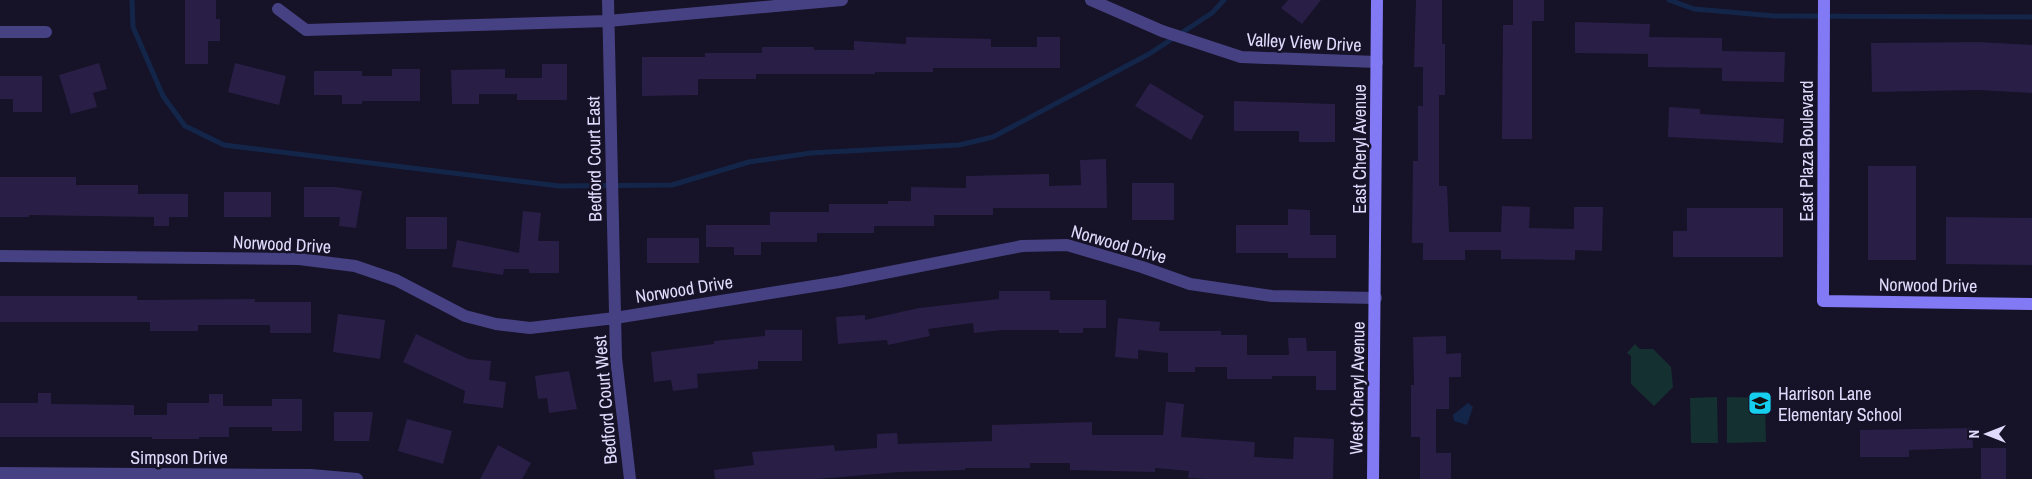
<svg xmlns="http://www.w3.org/2000/svg" width="2032" height="479" font-family="'Archivo Narrow',sans-serif">
<style>
.green{fill:#153030}
.water{fill:#13264a}
.lines{fill:none;stroke-linecap:round;stroke-linejoin:round}
.stream{stroke:#13264a;stroke-width:5}
.building{fill:#291f46}
.street{stroke:#464182;stroke-width:12}
.secondary{stroke:#8279f4;stroke-width:12}
.labels{text-anchor:middle;dominant-baseline:central;stroke-width:5;stroke-linejoin:round;paint-order:stroke}
.street-label{font-size:18px;fill:#e0dbfc;stroke:#161227}
.poi-label{font-size:18px;fill:#e0dbfc;stroke:#161227;text-anchor:start}
</style>
<rect width="100%" height="100%" fill="#161227"/>
<path class="green" d="M1635,344L1640,349H1653L1671,367L1673,387L1654,406L1631,384V356L1627,353Z
M1717,397L1718,443H1691L1690,398Z
M1727,397L1765,398L1766,442L1727,443Z"/>
<path class="water" d="M1468,403L1473,407L1467,425L1454,421L1453,415Z"/>
<g class="lines">
<path class="stream" d="M132,0L133,27L163,96L185,126L224,145L559,186L672,185L749,162L811,153L959,145L993,137L1149,54L1212,13L1224,0
M1669,0L1694,9L1775,16L2032,17"/>
</g>
<path class="building" d="M185,0H216V19H220V41H208V64H185Z
M1288,0H1321L1302,24L1281,8Z
M1416,0H1442V44H1445V95H1439V186H1447L1449,232H1501L1502,206L1530,207L1529,228L1574,229V207H1603L1602,251L1575,250V260L1501,259V250H1465V260H1423V243H1412L1413,161H1418V106H1423V67H1414Z
M1513,0H1544V21H1532V139H1502L1503,25H1513Z
M1575,22L1650,24L1649,37L1722,38V51L1785,52L1784,82L1722,81V68L1648,67V54L1575,53Z
M906,37L991,39V47H1037V37H1060V68H933V72H875V74H756V79H698V95L642,96V57H705V53H762V47H814V50H854V41L906,44Z
M1979,42L2032,45V93L1979,90L1872,92L1871,43Z
M99,63L107,89L93,93L97,107L71,114L59,75Z
M235,63L286,76L279,105L228,92Z
M542,64H567V100H517V94H479V104H452L451,70L505,69V78H542Z
M392,69H420V101H362V104H342V95H314V71H362V76H392Z
M0,76H42V112H13V99H0Z
M1150,83L1204,116L1191,140L1135,106Z
M1234,101L1335,104V142H1299V131H1234Z
M1669,107L1700,109V114L1784,119L1783,143L1668,137Z
M1106,159L1107,208H993V215H934V226H874V233H817V242H761V255H734V247H706V225H770V212H829V204H888V201H911V187L966,188V176L1049,174V186L1081,185L1080,160Z
M1868,166H1916V260H1868Z
M0,177H76V185H138V194H188V217H169V226H154V217L29,215V217H0Z
M1132,183H1174V220H1132Z
M304,187H336L362,191L356,228L339,226L340,217H304Z
M224,192H271V217H224Z
M1687,208H1783V257H1673V231H1687Z
M1288,209L1310,210V235H1336V258H1288V253H1236V225H1288Z
M523,211L541,213L538,241H559V273H529V269H504L503,275L452,267L457,240L519,253Z
M406,217H447V249H406Z
M1946,217L2032,218V265L1946,264Z
M647,238H699V263H647Z
M999,291H1050V300H1106V328H1083V333H1059V330H1002L974,333L973,323L928,329L930,336L888,345L887,340L838,344L836,317L865,315V320L919,308L999,299Z
M0,296H137V300L255,299V302H311V333H270V325H198V331H150V322H0Z
M338,314L385,320L380,359L333,352Z
M1118,318L1160,322L1159,331H1221V335H1247V355H1289L1288,338H1306L1307,351H1336V390H1316V376H1272V379H1227V367H1195V372H1168V353L1138,350V359L1115,357Z
M765,330H802V361H758V369L697,374L698,388L673,391L671,380L654,382L651,352L714,344V341L765,336Z
M416,334L468,359L491,361L489,380L506,382L503,408L463,403L465,391L403,362Z
M1446,336V354L1461,353V377H1449V409H1436V453H1451V479H1420V437H1411V385H1414L1413,337Z
M569,371L577,409L549,413L547,398L538,399L535,376Z
M38,393H51V404L134,405V415H167V403H209V394H223V406H272V399H302V431H272V427H229V437H199V439H152V437H0V403H38Z
M1166,402L1184,404L1181,437L1255,442L1254,457L1293,459L1294,437L1334,439L1333,479H1206L1188,478L1189,471L1155,468V472L1070,470V463H1030V468H965V470L899,472L818,479H715L714,470L754,465L752,452L834,445L835,451L877,448V434L897,433L898,444L992,441V425L1092,422V435H1163Z
M334,412H373L369,441H334Z
M407,419L452,431L443,464L398,451Z
M1972,428L1973,448L1909,450V457H1860V430Z
M498,445L531,463L522,479H480Z
M1981,448H2006V479H1981Z"/>
<g class="lines">
<path class="street" d="M608,0L616,358L630,479
M1091,0L1162,31L1241,57L1377,62
M278,9L306,30L608,21L842,0
M0,32H46
M0,256L299,259L355,266L396,280L465,316L496,324L530,328L615,318L839,282L1022,246L1067,245L1142,267L1190,284L1272,296L1376,298
M0,473L311,475L357,479"/>
<path class="secondary" d="M1824,0L1823,301L2032,304
M1373,479L1377,0"/>
</g>
<defs>
<g id="school-square" transform="scale(1.25)"><rect x="-9" y="-9" width="18" height="18" rx="4" fill="#16ceed" stroke="#161227"/><path d="M0-5L7-2L0 1L-7-2ZM-4 1L0 2.5L4 1V4Q0 6-4 4Z" fill="#111"/></g>
</defs>
<g fill-rule="evenodd">
<use href="#school-square" x="1760" y="403"/>
</g>
<g class="labels">
<g class="street-label">
<text transform="translate(1304 42) rotate(3)">Valley View Drive</text>
<text transform="translate(1359 149) rotate(-90)">East Cheryl Avenue</text>
<text transform="translate(1806 151) rotate(-90)">East Plaza Boulevard</text>
<text transform="translate(594 159) rotate(-91)">Bedford Court East</text>
<text transform="translate(282 244) rotate(3)">Norwood Drive</text>
<text transform="translate(1119 244) rotate(16)">Norwood Drive</text>
<text transform="translate(1928 285) rotate(1)">Norwood Drive</text>
<text transform="translate(684 289) rotate(-9)">Norwood Drive</text>
<text transform="translate(1357 388) rotate(-89)">West Cheryl Avenue</text>
<text transform="translate(605 400) rotate(-95)">Bedford Court West</text>
<text x="179" y="457">Simpson Drive</text>
</g>
<g class="poi-label">
<text x="1778" y="393">Harrison Lane<tspan x="1778" dy="21">Elementary School</tspan></text>
</g>
</g>
<g transform="translate(1987 434) rotate(270)" stroke="#161227" stroke-width="4" paint-order="stroke">
<path d="M0-4L9 19L0 12L-9 19Z" fill="#e0dbfc"/>
<text y="-8" font-size="14" font-weight="bold" text-anchor="middle" fill="#e0dbfc">N</text>
</g>
</svg>
